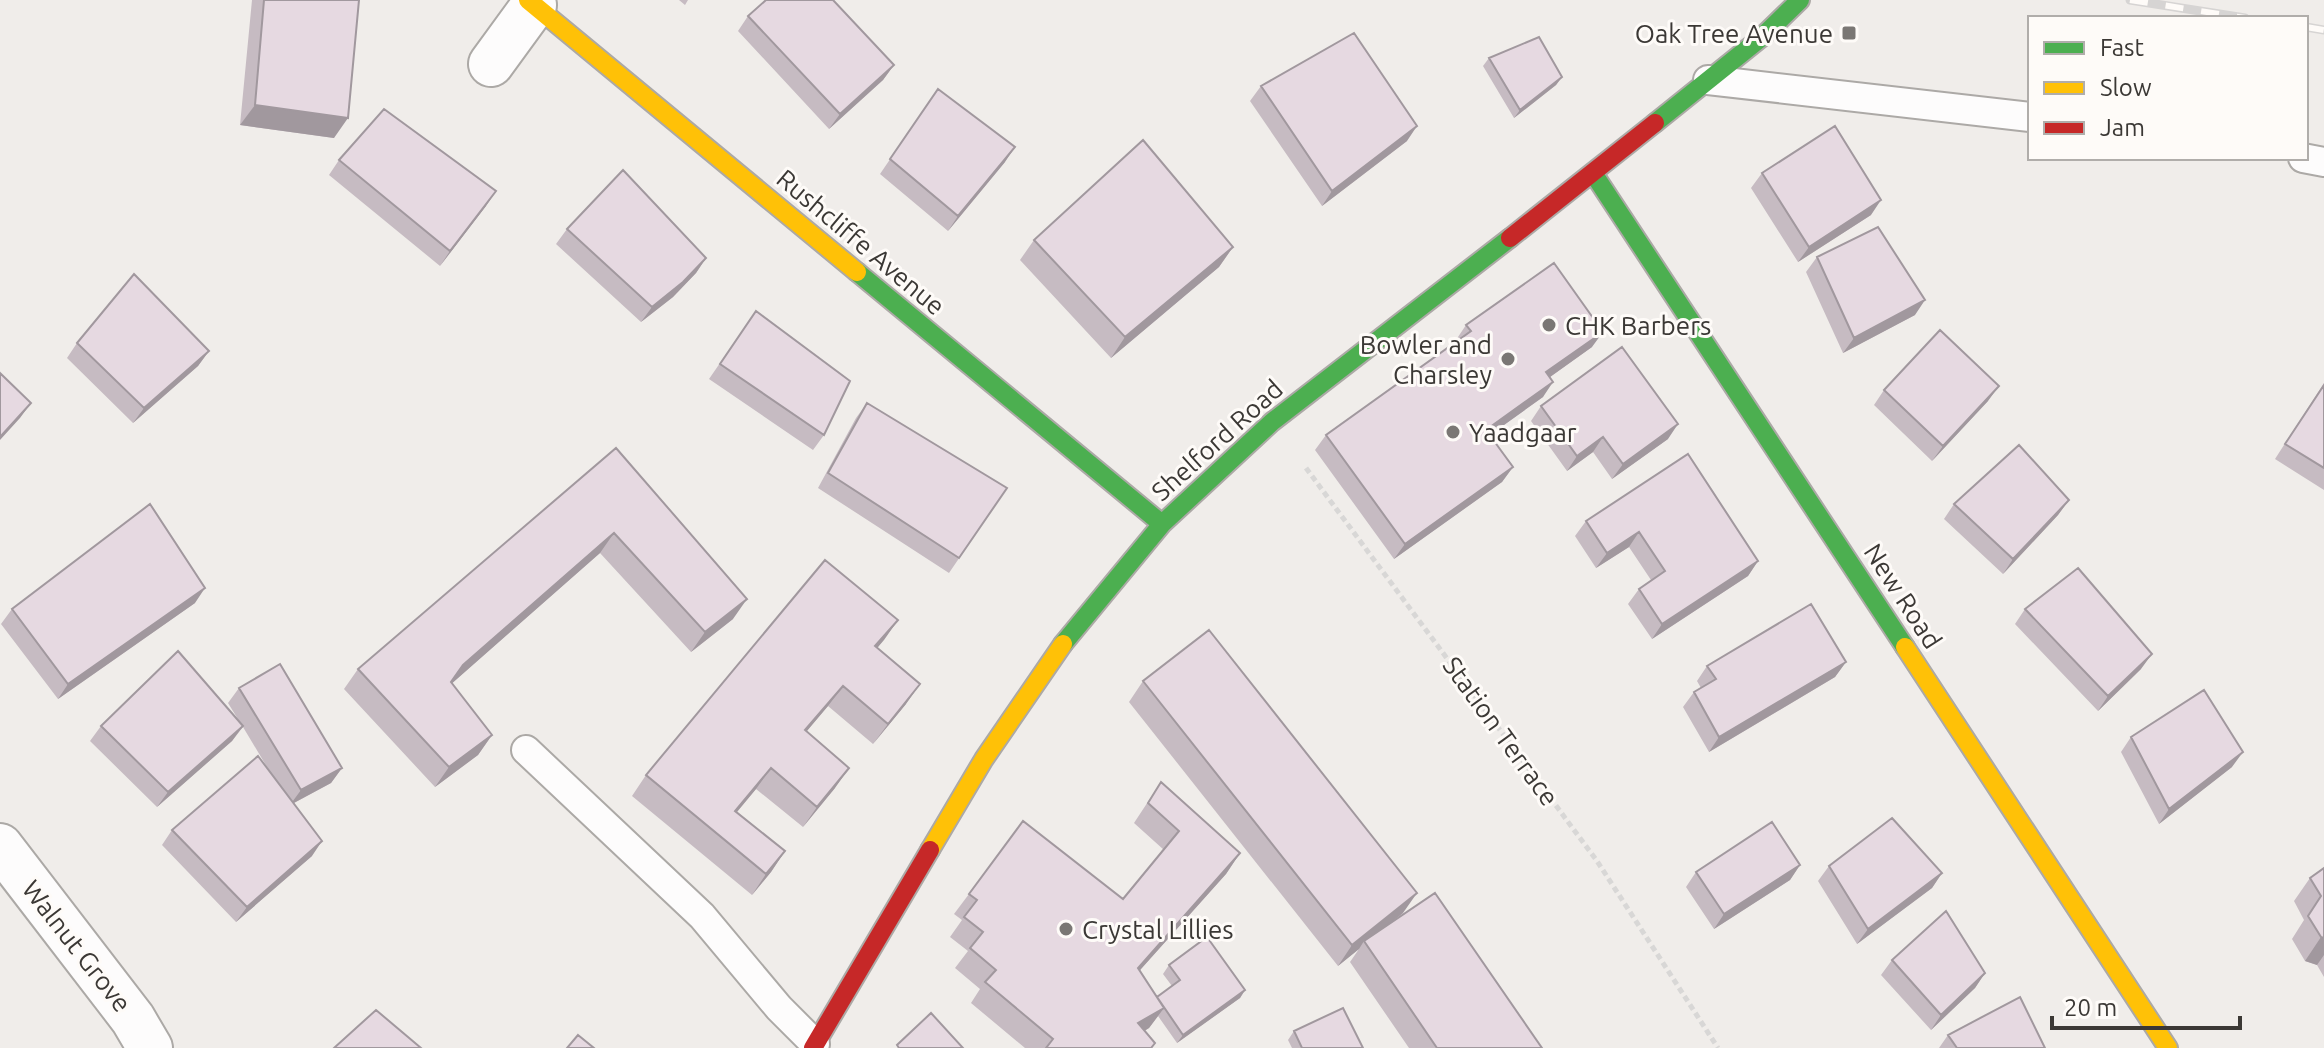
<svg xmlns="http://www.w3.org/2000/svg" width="2324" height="1048" font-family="Ubuntu,sans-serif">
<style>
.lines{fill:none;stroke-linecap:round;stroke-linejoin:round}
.lane-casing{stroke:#aca9a6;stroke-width:32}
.street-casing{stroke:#aca9a6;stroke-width:48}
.fast-casing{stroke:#aca9a6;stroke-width:22}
.slow-casing{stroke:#aca9a6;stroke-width:22}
.jam-casing{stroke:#aca9a6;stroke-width:22}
.path{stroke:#d8d7d6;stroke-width:5;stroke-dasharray:6 4;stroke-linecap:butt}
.lane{stroke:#fdfcfc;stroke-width:28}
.street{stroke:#fdfcfc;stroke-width:44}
.fast{stroke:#4caf50;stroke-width:18}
.slow{stroke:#ffc107;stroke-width:18}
.jam{stroke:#c62828;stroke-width:18}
.rail-casing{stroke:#d6d4d3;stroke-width:9}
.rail{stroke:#fefbf8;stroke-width:6;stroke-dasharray:18;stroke-linecap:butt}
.wall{fill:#c6bbc2}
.shaded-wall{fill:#a1989e}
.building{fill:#e6d9e1;stroke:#a1989e;stroke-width:2}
.poi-dot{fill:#7a7774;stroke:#fefbf8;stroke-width:3}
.labels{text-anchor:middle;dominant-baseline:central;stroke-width:6;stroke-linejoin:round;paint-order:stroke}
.poi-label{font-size:26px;fill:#3b3835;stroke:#fefbf8;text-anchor:start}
.street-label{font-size:26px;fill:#3b3835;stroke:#fefbf8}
</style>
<rect width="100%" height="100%" fill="#f0edea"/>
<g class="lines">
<g class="lane-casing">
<path id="lane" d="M1708,80L2030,117
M2303,158L2324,162
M526,750L702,916L779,1008L815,1044"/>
</g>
<g class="street-casing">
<path id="street" d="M491,64L534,5
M0,846L133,1019L150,1048"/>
</g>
<g class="fast-casing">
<path id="fast" d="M1655,123L1762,37L1800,0
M1593,173L1905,647
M857,272L1162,524
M1063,644L1162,524L1272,422L1510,238"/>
</g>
<g class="slow-casing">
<path id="slow" d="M528,0L857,272
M1905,647L2168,1048
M930,850L984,759L1063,644"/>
</g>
<g class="jam-casing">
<path id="jam" d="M1510,238L1655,123
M813,1048L930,850"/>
</g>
<path class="path" d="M1306,468L1597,861L1718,1048"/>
<use href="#lane" class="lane"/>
<use href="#street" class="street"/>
<use href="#fast" class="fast"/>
<use href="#slow" class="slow"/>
<use href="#jam" class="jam"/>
<g class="rail-casing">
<path id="rail" d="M2130,0L2245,18
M2306,27L2324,30"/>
</g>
<use href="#rail" class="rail"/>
</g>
<path class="wall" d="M252,0H359L334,138L240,125Z
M679,0H688L685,5Z
M748,16L894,65L883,80L829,129L738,31Z
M1489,58L1562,77L1556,85L1514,118L1483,66Z
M1261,86L1407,141L1322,206L1250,101Z
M938,89L1005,162L948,231L880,174Z
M339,160L486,206L440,266L329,175Z
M1762,173L1871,215L1798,262L1751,188Z
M567,229L706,258L696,273L673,297L641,322L556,244Z
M1034,240L1233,247L1219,267L1111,358L1020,260Z
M1817,257L1915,315L1843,353L1806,272Z
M756,311L824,435L813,450L709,379Z
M1466,325L1592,347L1550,377L1543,397L1490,435L1513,467L1502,482L1394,559L1315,450L1326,435L1457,341L1456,340Z
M77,343L209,351L198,366L133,423L67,358Z
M2324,383V490L2275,459Z
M1884,390L1988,401L1932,461L1874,405Z
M867,403L1007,488L949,573L818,488L856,418Z
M1541,406L1668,439L1612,479L1593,452L1567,471L1531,421Z
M616,448L733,619L691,652L600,553L452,683L492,735L478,755L435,787L344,689L358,669Z
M1688,454L1758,561L1748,576L1652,639L1628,604L1639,589L1651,580L1629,547L1596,568L1575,536L1586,521Z
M2069,500L2058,515L2003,574L1944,519L1954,504Z
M195,603L58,699L1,624L12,609Z
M2025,609L2141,669L2098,711L2015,624Z
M898,620L877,648L906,704L873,744L828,706L806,732L835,788L803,827L756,789L737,812L785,851L771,872L752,895L632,796L646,775Z
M1846,662L1835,677L1709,752L1683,707L1694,692L1701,688L1697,681L1707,666Z
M1143,681L1403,913L1390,924L1542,1048H1409L1350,962L1359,949L1338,966L1129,702Z
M239,688L342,768L331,783L294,803L312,856L236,922L162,845L172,830L270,772L243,727L232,741L157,807L90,741L101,726L241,724L228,703Z
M2131,737L2232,767L2159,824L2121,752Z
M1161,782L1240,853L1226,874L1140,970L1157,997L1172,986L1163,974L1169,965L1245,990L1240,998L1177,1043L1158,1016L1149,1028L1144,1031L1155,1043L1152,1048H1025L971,1003L980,989L955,968L968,951L950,937L962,920L954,914L969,894L1123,899L1164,850L1134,823Z
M1800,865L1790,880L1714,929L1686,887L1696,872Z
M1829,866L1942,873L1932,888L1857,944L1818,881Z
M2324,868V977L2317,965L2305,961L2292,939L2304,920L2294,901L2310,878Z
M1892,960L1985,973L1975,988L1931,1030L1881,975Z
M1294,1031L1363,1048H1292L1288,1040Z
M1948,1035L2045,1048H1939Z"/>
<path class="shaded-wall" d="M894,65L883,80L829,129L840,114Z
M1562,77L1556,85L1514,118L1520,110Z
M255,105L348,118L334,138L240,125Z
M1417,126L1407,141L1322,206L1332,191Z
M1015,147L1005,162L948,231L958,216Z
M496,191L486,206L440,266L450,251Z
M1881,200L1871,215L1798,262L1809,247Z
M1233,247L1219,267L1111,358L1125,337Z
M706,258L696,273L673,297L641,322L652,307Z
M1925,300L1915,315L1843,353L1854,338Z
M1603,332L1592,347L1536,387L1546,372Z
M209,351L198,366L133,423L144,408Z
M1553,382L1543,397L1476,445L1486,430Z
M1999,386L1988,401L1932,461L1943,446Z
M31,403L20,418L0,440V437Z
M1678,424L1668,439L1612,479L1623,464Z
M1603,437L1593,452L1567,471L1577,456Z
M1513,467L1502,482L1394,559L1405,544Z
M2069,500L2058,515L2003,574L2013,559Z
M1639,532L1629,547L1596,568L1607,553Z
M614,533L600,553L449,686L463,665Z
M1758,561L1748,576L1652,639L1662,624Z
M205,588L195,603L58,699L68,684Z
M747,599L733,619L691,652L705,632Z
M898,620L884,640L861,667L875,646Z
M2152,654L2141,669L2098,711L2108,696Z
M1846,662L1835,677L1709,752L1719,737Z
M920,684L906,704L873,744L888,724Z
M843,686L828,706L790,751L805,730Z
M243,726L232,741L157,807L168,792Z
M492,735L478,755L435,787L449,767Z
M2243,752L2232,767L2159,824L2169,809Z
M342,768L331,783L290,805L301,790Z
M771,768L756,789L721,831L735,811Z
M849,768L835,788L803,827L817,807Z
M322,841L312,856L236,922L247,907Z
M785,851L771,872L752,895L766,874Z
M1240,853L1226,874L1124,988L1138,968Z
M1800,865L1790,880L1714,929L1724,914Z
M1942,873L1932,888L1857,944L1868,929Z
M1417,893L1403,913L1365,943L1364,941L1359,949L1338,966L1352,945Z
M2321,937L2324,938V955L2317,965L2305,961Z
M1985,973L1975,988L1931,1030L1941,1015Z
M1245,990L1240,998L1177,1043L1183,1035Z
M1164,1008L1149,1028L1124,1044L1138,1023Z"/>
<path class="building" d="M264,0H359L348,118L255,105Z
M766,0H833L894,65L840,114L748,16Z
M1354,33L1417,126L1332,191L1261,86Z
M1539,37L1562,77L1520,110L1489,58Z
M938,89L1015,147L958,216L890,159Z
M384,109L496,191L450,251L339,160Z
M1835,126L1881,200L1809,247L1762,173Z
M1143,140L1233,247L1125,337L1034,240Z
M623,170L706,258L683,282L652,307L567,229Z
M1878,227L1925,300L1854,338L1817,257Z
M1554,263L1603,332L1546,372L1553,382L1486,430L1513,467L1405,544L1326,435L1471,331L1466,325Z
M134,274L209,351L144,408L77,343Z
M756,311L850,381L824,435L720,364Z
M1940,330L1999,386L1943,446L1884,390Z
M1622,347L1678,424L1623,464L1603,437L1577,456L1541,406Z
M0,373L31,403L0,437Z
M2324,385V468L2285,444Z
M867,403L1007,488L959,558L828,473Z
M2019,445L2069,500L2013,559L1954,504Z
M616,448L747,599L705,632L614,533L463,665L451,682L492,735L449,767L358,669Z
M1688,454L1758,561L1662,624L1639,589L1665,571L1639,532L1607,553L1586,521Z
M150,504L205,588L68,684L12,609Z
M825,560L898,620L875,646L920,684L888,724L843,686L805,730L849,768L817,807L771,768L735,811L785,851L766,874L646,775Z
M2078,568L2152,654L2108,696L2025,609Z
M1811,604L1846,662L1719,737L1694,692L1716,679L1707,666Z
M1209,630L1417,893L1352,945L1143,681Z
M178,651L243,726L168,792L101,726Z
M280,664L342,768L301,790L239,688Z
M2204,690L2243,752L2169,809L2131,737Z
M258,756L322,841L247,907L172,830Z
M1161,782L1240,853L1138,968L1164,1008L1138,1023L1155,1043L1151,1048H1046L1053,1039L985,982L996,970L970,948L983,932L964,917L977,900L969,894L1023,821L1123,899L1179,831L1148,803Z
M1892,818L1942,873L1868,929L1829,866Z
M1772,822L1800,865L1724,914L1696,872Z
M2324,868V938L2321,937L2308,916L2321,896L2310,878Z
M1435,893L1542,1048H1437L1364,941Z
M1946,911L1985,973L1941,1015L1892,960Z
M1207,937L1245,990L1183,1035L1157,997L1180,980L1169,965Z
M2020,997L2045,1048H1957L1948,1035Z
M1343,1008L1363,1048H1302L1294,1031Z
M376,1010L421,1048H334Z
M931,1013L963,1048H899L897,1045Z
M578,1035L594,1048H567Z"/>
<g class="poi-dot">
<rect x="1841" y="25" width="16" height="16" rx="4"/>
<circle cx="1549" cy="325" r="8"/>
<circle cx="1508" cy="359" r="8"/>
<circle cx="1453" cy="432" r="8"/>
<circle cx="1066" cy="929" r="8"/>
</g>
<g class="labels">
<g class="poi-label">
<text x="1833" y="33" text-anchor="end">Oak Tree Avenue</text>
<text x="1565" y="325">CHK Barbers</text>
<text x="1492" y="344" text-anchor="end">Bowler and<tspan x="1492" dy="30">Charsley</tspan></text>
<text x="1469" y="432">Yaadgaar</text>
<text x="1082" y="929">Crystal Lillies</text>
</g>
<g class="street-label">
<text transform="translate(861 242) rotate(40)">Rushcliffe Avenue</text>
<text transform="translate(1217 440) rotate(-42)">Shelford Road</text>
<text transform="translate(1903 596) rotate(57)">New Road</text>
<text transform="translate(1501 731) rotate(54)">Station Terrace</text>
<text transform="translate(77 946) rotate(52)">Walnut Grove</text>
</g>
</g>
<rect x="2028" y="16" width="280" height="144" fill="#fefbf8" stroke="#b0adaa" stroke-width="2"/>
<rect x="2044" y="42" width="40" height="12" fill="#4caf50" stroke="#b0adaa" stroke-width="2"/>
<text x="2100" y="56" font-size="24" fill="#3b3835">Fast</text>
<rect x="2044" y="82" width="40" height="12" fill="#ffc107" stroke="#b0adaa" stroke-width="2"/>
<text x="2100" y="96" font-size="24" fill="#3b3835">Slow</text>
<rect x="2044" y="122" width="40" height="12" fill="#c62828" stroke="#b0adaa" stroke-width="2"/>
<text x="2100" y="136" font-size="24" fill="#3b3835">Jam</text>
<path d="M2052 1016v12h188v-12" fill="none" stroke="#3b3835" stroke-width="4"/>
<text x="2064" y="1016" font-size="24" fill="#3b3835" stroke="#fefbf8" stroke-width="6" paint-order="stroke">20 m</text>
</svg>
